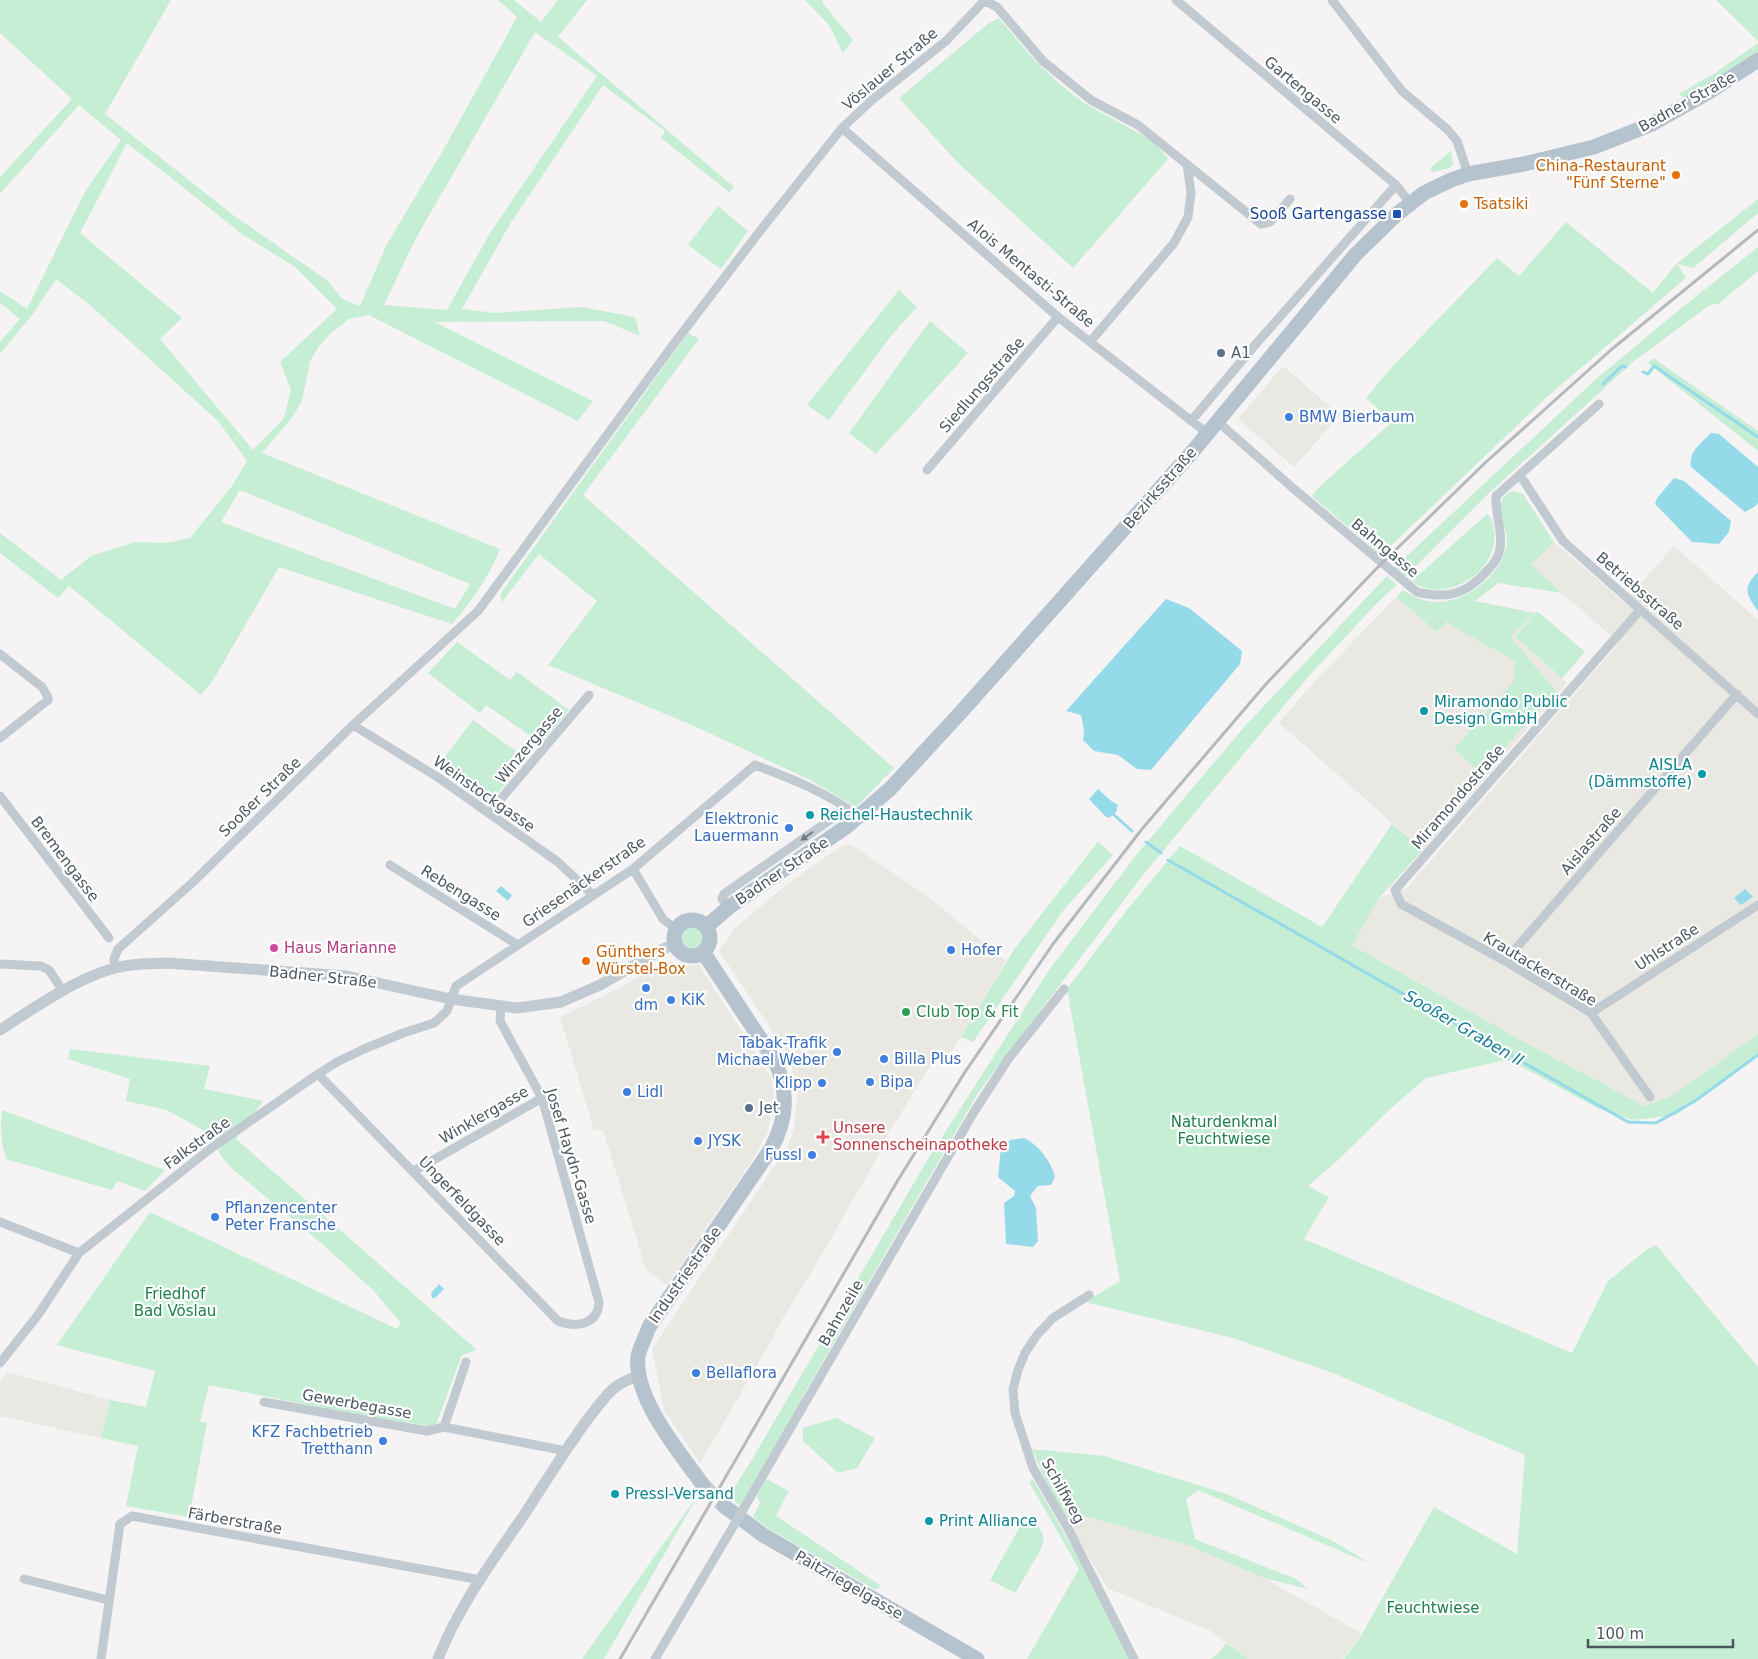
<svg xmlns="http://www.w3.org/2000/svg" width="1758" height="1659" font-family="'DejaVu Sans',sans-serif">
<style>
.commercial{fill:#eae8e2}
.green{fill:#c6eed4;fill-rule:evenodd}
.water{fill:#95dae9}
.lines{fill:none;stroke-linecap:round;stroke-linejoin:round}
.stream{stroke:#95dae9;stroke-width:3}
.primary-tunnel{stroke:#caccce;stroke-width:15;stroke-dasharray:15 8;stroke-linecap:butt}
.minor{stroke:#c2cad1;stroke-width:9}
.tertiary{stroke:#c2cad1;stroke-width:11}
.primary{stroke:#b5c3cf;stroke-width:15}
.rail{stroke:#b5b8bd;stroke-width:3}
.minor-bridge{stroke:#c2cad1;stroke-width:9}
.oneway{fill:#6f7a82}
.food-dot{fill:#e8710a;stroke:#fff;stroke-width:2}
.transit-dot{fill:#1a4fb4;stroke:#fff;stroke-width:2}
.service-dot{fill:#5c6f8a;stroke:#fff;stroke-width:2}
.shop-dot{fill:#3f7fe0;stroke:#fff;stroke-width:2}
.culture-dot{fill:#0f9aa8;stroke:#fff;stroke-width:2}
.hotel-dot{fill:#d1479c;stroke:#fff;stroke-width:2}
.leisure-dot{fill:#2e9e5b;stroke:#fff;stroke-width:2}
.health-dot{fill:#e0444e;stroke:#fff;stroke-width:2}
.labels{text-anchor:middle;dominant-baseline:central;stroke-width:4.5;stroke-linejoin:round;paint-order:stroke}
.street-label{font-size:15px;fill:#4b5760;stroke:#fff}
.food-label{font-size:15px;fill:#c56008;stroke:#fff;text-anchor:start}
.transit-label{font-size:15px;fill:#164399;stroke:#fff;text-anchor:end}
.service-label{font-size:15px;fill:#4e5e75;stroke:#fff;text-anchor:start}
.shop-label{font-size:15px;fill:#366cbe;stroke:#fff;text-anchor:start}
.culture-label{font-size:15px;fill:#0d838f;stroke:#fff;text-anchor:start}
.hotel-label{font-size:15px;fill:#b23c85;stroke:#fff;text-anchor:start}
.leisure-label{font-size:15px;fill:#27864d;stroke:#fff;text-anchor:start}
.park-label{font-size:15px;fill:#1d804c;stroke:#fff}
.health-label{font-size:15px;fill:#be3a42;stroke:#fff;text-anchor:start}
.water-label{font-size:16px;font-style:italic;fill:#147b92;stroke:#fff}
</style>
<rect width="100%" height="100%" fill="#f5f3f3"/>
<path class="commercial" d="M1283,366L1340,415L1294,467L1238,419Z
M1554,542L1624,602L1674,546L1758,620V1034L1675,1094L1645,1106L1526,1043L1351,944L1379,898L1407,888L1619,643L1530,565Z
M1396,597L1437,632L1448,621L1474,601L1533,613L1537,611L1515,637L1567,683L1423,850L1279,723L1314,682Z
M850,844L927,896L1006,961L953,1050L931,1065L889,1132L877,1158L809,1277L777,1327L774,1336L700,1463L664,1410L652,1349L788,1146L794,1128L798,1092L790,1063L768,1024L719,951L736,927L790,882L843,845Z
M663,962L677,963L690,966L699,965L771,1077L774,1090L773,1106L767,1133L753,1159L667,1285L646,1270L603,1130H594L560,1017L620,988Z
M7,1372L110,1400L101,1438L0,1416V1382Z
M1085,1516L1190,1546L1264,1578L1361,1633L1343,1659H1248L1209,1630L1107,1588L1068,1520Z"/>
<path class="green" d="M0,0H171L105,114L233,215L328,281L342,299L360,306L387,244L445,147L517,17L498,0H514L541,22L558,0H587L558,37L734,187L729,192L661,138L665,131L603,85L510,224L462,309L495,313L581,307L635,317L640,336L604,321L435,322L593,401L578,421L369,315L349,319L332,332L319,346L310,361L302,401L291,419L262,453L500,549C487,580 474,598 452,624L279,567L212,682L201,695L69,586L58,598L0,553V533L61,580L91,556L135,542L166,543L190,538L232,486L247,461L218,421L91,306L56,279L32,315L0,354V342L20,319L0,303V291L27,309L86,190L121,140L79,105L0,194V177L72,99L0,33ZM535,32L597,76L490,233L447,310L384,305L416,238ZM127,143L242,234L295,267L337,309L280,362L291,389L284,418L253,450L160,339L182,318L80,233ZM240,490L470,584L455,609L221,522Z
M805,0H822L824,5L853,40L843,53L829,25Z
M1716,0H1758V41Z
M999,18L1034,60L1062,86L1084,103L1153,141L1168,159L1073,268L957,162L899,98L989,23Z
M1758,43V52L1734,69L1684,99L1679,94L1715,73Z
M1451,151L1453,164L1449,168L1433,172L1430,168Z
M1758,199V213L1693,268L1677,264L1686,278L1548,396L1381,555L1312,496L1319,487L1400,415L1397,412L1390,420L1366,398L1393,366L1497,258L1519,276L1566,222L1653,293L1676,264Z
M718,206L748,231L721,269L688,245Z
M1758,247V271L1718,304L1710,305L1634,361L1489,493L1405,577L1394,568L1595,380L1674,314Z
M899,290L917,307L891,336L829,420L807,405Z
M930,321L968,353L876,454L849,433Z
M688,333L699,339L583,495L894,768L856,807L810,780L694,726L548,665L597,601L539,554L501,603V593Z
M1653,358L1758,431V451L1648,363Z
M1514,491L1523,494L1554,542L1531,565L1562,593L1498,583L1475,601L1534,613L1511,637L1556,692L1481,773L1454,749L1515,680V661L1450,625L1448,621L1437,632L1396,597L1403,590C1408,593 1414,597 1420,599C1454,612 1498,581 1506,548C1510,530 1498,517 1501,503C1503,496 1508,492 1514,491Z
M1487,514C1493,518 1493,524 1494,530C1500,567 1456,599 1422,587C1419,586 1415,583 1412,581Z
M1387,576L1397,585L1377,603L1307,678L1143,875L978,1093L803,1396L793,1417L740,1506L729,1496L754,1456L928,1159L1049,970L1137,854L1245,726Z
M1537,611L1585,652L1562,678L1515,637Z
M457,642L510,680L517,672L569,710L541,743L486,705L480,713L428,673Z
M473,720L527,759L493,799L483,800L436,768Z
M1392,824L1423,850L1379,898L1352,945L1526,1043L1645,1106L1675,1094L1758,1034V1056L1676,1115L1633,1120L1597,1108L1524,1068L1506,1060L1426,1078L1388,1111L1337,1161L1308,1186L1329,1197L1304,1239L1572,1353L1608,1281L1645,1251L1656,1245L1758,1367V1659H1344L1362,1634L1434,1507L1517,1554L1525,1455L1333,1373L1233,1338L1085,1302L1120,1281L1067,989L1127,910L1180,846L1322,927Z
M1098,842L1113,855L1062,912L973,1042L961,1037L1015,948Z
M681 938a11 11 0 1 1 22 0a11 11 0 1 1-22 0Z
M70,1049L210,1066L204,1089L263,1101L236,1139L477,1350L462,1355L435,1427L338,1411L209,1385L200,1421L207,1423L189,1517L126,1506L138,1446L101,1438L110,1400L146,1407L155,1371L57,1345L150,1212L397,1329L401,1323L373,1290L321,1243L229,1166L221,1156L213,1136L167,1110L126,1101L130,1079L68,1059Z
M2,1110L165,1170L145,1191L117,1181L112,1190L6,1159C1,1143 0,1126 2,1110Z
M836,1418L875,1438L857,1468L838,1473L803,1441V1428Z
M1032,1449L1104,1456L1227,1494L1333,1541L1371,1564L1198,1490L1186,1499L1195,1539L1296,1579L1308,1589L1264,1578L1190,1546L1085,1516L1068,1520L1051,1494Z
M766,1479L789,1491L776,1516L880,1585L876,1590L769,1529L753,1517L760,1503L757,1496Z
M1033,1479L1098,1592L1132,1659H1027L1079,1569L1029,1482Z
M700,1492L604,1659H582Z
M1030,1521C1039,1526 1045,1533 1043,1543C1041,1552 1021,1582 1016,1592H1013L990,1580L1022,1523Z
M1226,1643L1248,1659H1210L1218,1654Z"/>
<path class="water" d="M1711,433L1719,434L1758,467V503L1754,507L1745,512L1691,467C1688,452 1701,443 1711,433Z
M1674,478L1684,481L1731,521L1729,532L1719,544L1692,542L1655,504L1657,498Z
M1758,572V611C1746,594 1742,588 1758,572Z
M1166,599L1189,608L1242,651L1240,664L1151,770L1137,769L1118,755L1094,751L1083,740L1084,730L1081,715L1066,711Z
M1098,789L1110,800L1118,805L1116,812L1109,818L1105,816L1089,799Z
M501,886L512,895L508,901L496,891Z
M1745,889L1753,897L1741,905L1734,898Z
M1024,1138C1039,1145 1051,1161 1055,1177L1051,1185L1038,1186L1030,1196L1036,1208L1038,1241L1033,1247L1006,1244L1004,1203L1014,1196L1015,1191L998,1177L1001,1147L1010,1140Z
M439,1284L444,1289L435,1298H432L431,1293Z"/>
<g class="lines">
<path class="stream" d="M1643,372L1648,374L1654,366L1758,437
M1603,384L1622,366L1626,367
M1113,814L1132,831
M1146,842L1161,853
M1168,860L1628,1122L1656,1123L1695,1101L1758,1055"/>
<path class="primary-tunnel" d="M703,1485L724,1506"/>
<path class="minor" d="M1176,0L1396,185L1410,203
M1332,0L1402,91L1448,130L1457,141L1468,174
M985,1L997,7L1043,61L1091,100L1138,125L1261,224L1270,222L1290,199
M842,128L1058,317L1207,433
M1090,342L1174,243L1188,217L1191,193L1187,164
M1191,421L1255,345L1396,185
M1217,421L1294,489L1417,592C1447,599 1465,595 1486,572C1492,566 1499,557 1500,549C1503,530 1495,515 1496,496L1599,404
M927,470L1058,317
M1520,475L1563,541L1758,714
M1640,610L1395,890L1401,904L1505,961L1591,1013L1650,1097
M0,654L42,687L48,697V700L0,738
M353,725L439,778L558,862L593,895
M0,796L109,938
M489,813L589,695
M390,865L518,945
M633,869L663,919L676,929
M729,907L722,899L724,894L847,808
M1505,961L1737,694
M0,964L41,966L49,970L63,991
M115,968L114,959L118,949L192,883L353,725L478,611L673,345L760,231L842,128L872,100L946,41L985,0
M1591,1013L1758,905
M318,1074L558,1321C576,1328 598,1325 599,1302L542,1098L500,1021L501,1007
M414,1171L542,1098
M0,1222L79,1253
M1089,1295L1053,1318L1037,1335L1025,1353L1018,1370L1013,1389L1015,1413L1033,1468L1070,1532L1134,1659
M466,1362L444,1427L566,1451
M0,1363L38,1315L79,1253L210,1149L318,1074L337,1062L364,1049L403,1033L434,1023L447,1011L456,986L633,869L755,765C793,779 827,793 860,817
M264,1402L427,1431L444,1427
M744,1508L974,1112L1009,1058L1064,989
M24,1579L108,1600
M101,1659L120,1524L132,1516L481,1580
M655,1659L734,1525"/>
<path class="tertiary" d="M0,1030C32,1009 77,978 115,968C132,963 150,964 168,963L346,976L451,999L517,1008L561,1002L600,985L661,950L675,944
M438,1659C458,1607 493,1560 524,1515C549,1477 573,1436 602,1401C613,1387 622,1381 639,1376"/>
<path class="primary" d="M674 938a18 18 0 1 1 36 0a18 18 0 1 1-36 0Z
M706,927L729,907L846,827L890,789L962,711L1193,451L1356,254L1397,214L1424,193L1451,180L1468,174L1524,164L1594,147L1652,124L1709,92L1758,60
M703,952L775,1061C789,1093 787,1119 771,1149L649,1327C646,1336 640,1347 638,1356C633,1398 680,1453 703,1485
M724,1506L763,1535L977,1659"/>
<path class="rail" d="M620,1659L898,1180L965,1072L1053,944L1142,829L1266,684L1377,568L1486,462L1612,349L1758,230"/>
<path class="minor-bridge" d="M734,1525L744,1508"/>
</g>
<defs><path id="oneway-solid" d="M-6-.8H1V-3.2L6.5 0L1 3.2V.8H-6Z" transform="scale(1.25)"/></defs>
<use class="oneway" href="#oneway-solid" transform="translate(807 836) rotate(145)"/>
<g class="food-dot">
<circle cx="1676" cy="175" r="5"/>
<circle cx="1464" cy="204" r="5"/>
<circle cx="586" cy="961" r="5"/>
</g>
<rect class="transit-dot" x="1392" y="209" width="10" height="10" rx="2.5"/>
<g class="service-dot">
<circle cx="1221" cy="353" r="5"/>
<circle cx="749" cy="1108" r="5"/>
</g>
<g class="shop-dot">
<circle cx="1289" cy="417" r="5"/>
<circle cx="789" cy="828" r="5"/>
<circle cx="951" cy="950" r="5"/>
<circle cx="646" cy="988" r="5"/>
<circle cx="671" cy="1000" r="5"/>
<circle cx="837" cy="1052" r="5"/>
<circle cx="884" cy="1059" r="5"/>
<circle cx="870" cy="1082" r="5"/>
<circle cx="822" cy="1083" r="5"/>
<circle cx="627" cy="1092" r="5"/>
<circle cx="698" cy="1141" r="5"/>
<circle cx="812" cy="1155" r="5"/>
<circle cx="215" cy="1217" r="5"/>
<circle cx="696" cy="1373" r="5"/>
<circle cx="383" cy="1441" r="5"/>
</g>
<g class="culture-dot">
<circle cx="1424" cy="711" r="5"/>
<circle cx="1702" cy="774" r="5"/>
<circle cx="810" cy="815" r="5"/>
<circle cx="615" cy="1494" r="5"/>
<circle cx="929" cy="1521" r="5"/>
</g>
<circle class="hotel-dot" cx="274" cy="948" r="5"/>
<circle class="leisure-dot" cx="906" cy="1012" r="5"/>
<path class="health-dot" d="M820.5 1129.5h5v5h5v5h-5v5h-5v-5h-5v-5h5z"/>
<g class="labels">
<g class="street-label">
<text transform="translate(890 69) rotate(-40)">Vöslauer Straße</text>
<text transform="translate(1303 90) rotate(40)">Gartengasse</text>
<text transform="translate(1687 102) rotate(-29)">Badner Straße</text>
<text transform="translate(1031 273) rotate(40)">Alois Mentasti-Straße</text>
<text transform="translate(982 385) rotate(-49)">Siedlungsstraße</text>
<text transform="translate(1160 488) rotate(-49)">Bezirksstraße</text>
<text transform="translate(1385 548) rotate(40)">Bahngasse</text>
<text transform="translate(1640 591) rotate(41)">Betriebsstraße</text>
<text transform="translate(529 745) rotate(-50)">Winzergasse</text>
<text transform="translate(484 794) rotate(35)">Weinstockgasse</text>
<text transform="translate(260 797) rotate(-44)">Sooßer Straße</text>
<text transform="translate(1458 797) rotate(-49)">Miramondostraße</text>
<text transform="translate(1591 841) rotate(-49)">Aislastraße</text>
<text transform="translate(65 859) rotate(53)">Bremengasse</text>
<text transform="translate(782 871) rotate(-34)">Badner Straße</text>
<text transform="translate(584 882) rotate(-35)">Griesenäckerstraße</text>
<text transform="translate(461 893) rotate(32)">Rebengasse</text>
<text transform="translate(1667 947) rotate(-33)">Uhlstraße</text>
<text transform="translate(1540 969) rotate(31)">Krautackerstraße</text>
<text transform="translate(323 977) rotate(6)">Badner Straße</text>
<text transform="translate(484 1115) rotate(-30)">Winklergasse</text>
<text transform="translate(197 1143) rotate(-36)">Falkstraße</text>
<text transform="translate(571 1156) rotate(73)">Josef Haydn-Gasse</text>
<text transform="translate(462 1201) rotate(46)">Ungerfeldgasse</text>
<text transform="translate(685 1275) rotate(-55)">Industriestraße</text>
<text transform="translate(841 1313) rotate(-60)">Bahnzeile</text>
<text transform="translate(357 1404) rotate(10)">Gewerbegasse</text>
<text transform="translate(1063 1491) rotate(61)">Schilfweg</text>
<text transform="translate(235 1521) rotate(10)">Färberstraße</text>
<text transform="translate(849 1585) rotate(30)">Paitzriegelgasse</text>
</g>
<g class="food-label">
<text x="1666" y="166" text-anchor="end">China-Restaurant<tspan x="1666" dy="17">"Fünf Sterne"</tspan></text>
<text x="1474" y="204">Tsatsiki</text>
<text x="596" y="952">Günthers<tspan x="596" dy="17">Würstel-Box</tspan></text>
</g>
<g class="transit-label">
<text x="1387" y="214">Sooß Gartengasse</text>
</g>
<g class="service-label">
<text x="1231" y="353">A1</text>
<text x="759" y="1108">Jet</text>
</g>
<g class="shop-label">
<text x="1299" y="417">BMW Bierbaum</text>
<text x="779" y="819" text-anchor="end">Elektronic<tspan x="779" dy="17">Lauermann</tspan></text>
<text x="961" y="950">Hofer</text>
<text x="681" y="1000">KiK</text>
<text x="646" y="1005" text-anchor="middle">dm</text>
<text x="827" y="1043" text-anchor="end">Tabak-Trafik<tspan x="827" dy="17">Michael Weber</tspan></text>
<text x="894" y="1059">Billa Plus</text>
<text x="880" y="1082">Bipa</text>
<text x="812" y="1083" text-anchor="end">Klipp</text>
<text x="637" y="1092">Lidl</text>
<text x="708" y="1141">JYSK</text>
<text x="802" y="1155" text-anchor="end">Fussl</text>
<text x="225" y="1208">Pflanzencenter<tspan x="225" dy="17">Peter Fransche</tspan></text>
<text x="706" y="1373">Bellaflora</text>
<text x="373" y="1432" text-anchor="end">KFZ Fachbetrieb<tspan x="373" dy="17">Tretthann</tspan></text>
</g>
<g class="culture-label">
<text x="1434" y="702">Miramondo Public<tspan x="1434" dy="17">Design GmbH</tspan></text>
<text x="1692" y="765" text-anchor="end">AISLA<tspan x="1692" dy="17">(Dämmstoffe)</tspan></text>
<text x="820" y="815">Reichel-Haustechnik</text>
<text x="625" y="1494">Pressl-Versand</text>
<text x="939" y="1521">Print Alliance</text>
</g>
<g class="hotel-label">
<text x="284" y="948">Haus Marianne</text>
</g>
<g class="leisure-label">
<text x="916" y="1012">Club Top &amp; Fit</text>
</g>
<g class="park-label">
<text x="1224" y="1122">Naturdenkmal<tspan x="1224" dy="17">Feuchtwiese</tspan></text>
<text x="175" y="1294">Friedhof<tspan x="175" dy="17">Bad Vöslau</tspan></text>
<text x="1433" y="1608">Feuchtwiese</text>
</g>
<g class="health-label">
<text x="833" y="1128">Unsere<tspan x="833" dy="17">Sonnenscheinapotheke</tspan></text>
</g>
<g class="water-label">
<text transform="translate(1464 1028) rotate(30)">Sooßer Graben II</text>
</g>
</g>
<path d="M1588 1639v8h145v-8" fill="none" stroke="#4b5760" stroke-width="2.5"/>
<text x="1596" y="1639" font-size="15" fill="#4b5760" stroke="#ffffff" stroke-width="4" paint-order="stroke">100 m</text>
</svg>
